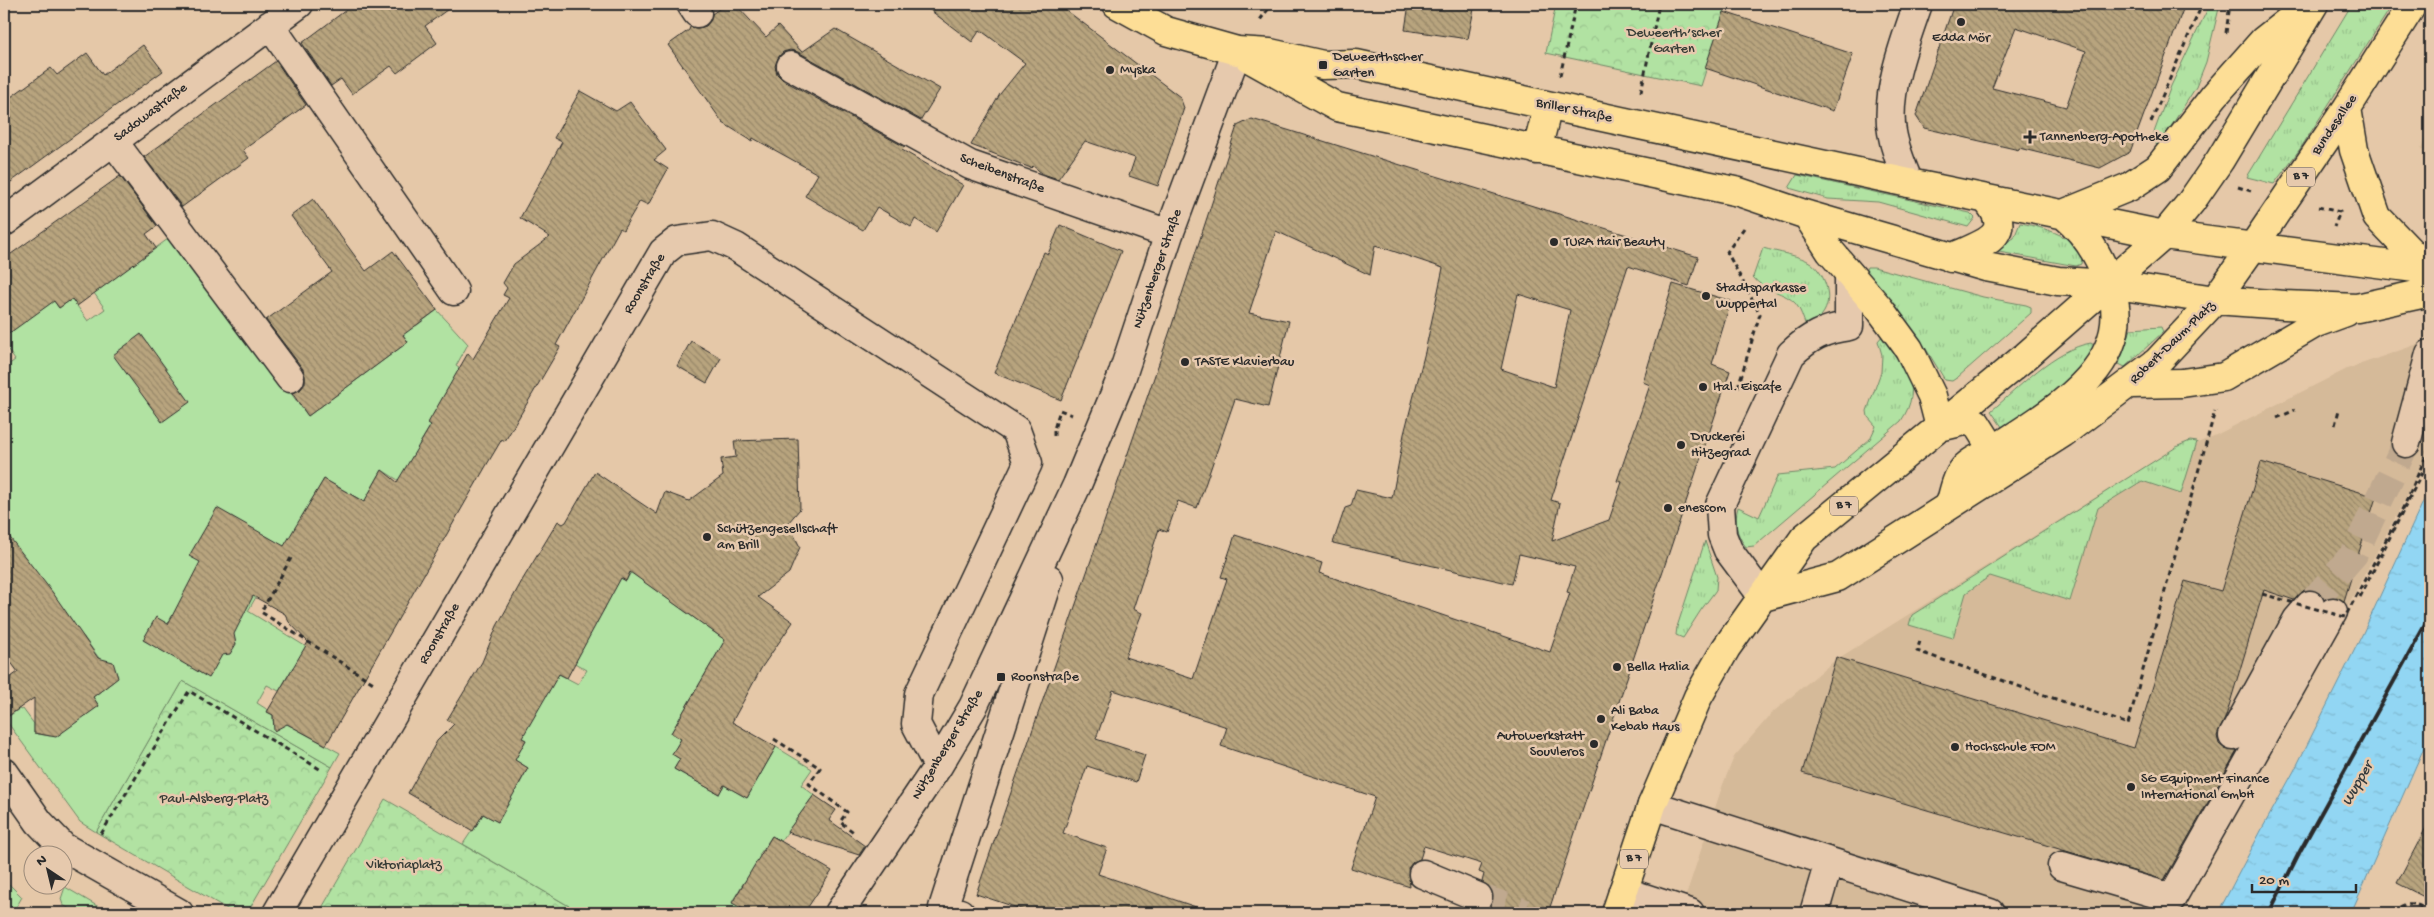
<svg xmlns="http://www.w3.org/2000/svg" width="2434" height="917" font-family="'Gochi Hand',sans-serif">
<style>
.built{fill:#d5ba99}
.grass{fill:url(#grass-tufts);stroke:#6e8666}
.forest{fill:url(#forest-crowns);stroke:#6e8666}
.garden{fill:#b1e2a2;stroke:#6e8666}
.water{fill:url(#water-ripples);stroke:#6992a3}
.building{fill:url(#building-back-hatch);stroke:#2b2b2b;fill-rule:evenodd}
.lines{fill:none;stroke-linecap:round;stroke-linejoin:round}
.minor-tunnel{stroke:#c0a98f;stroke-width:28;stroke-dasharray:28 14;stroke-linecap:butt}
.minor-casing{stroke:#2b2b2b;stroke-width:31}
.major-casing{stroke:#2b2b2b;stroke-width:31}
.path{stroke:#2b2b2b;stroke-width:3;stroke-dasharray:5 4;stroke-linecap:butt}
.minor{stroke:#e6c9ad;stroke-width:28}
.major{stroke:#fdde96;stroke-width:28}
.rail{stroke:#2b2b2b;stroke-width:4}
.path-bridge{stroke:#2b2b2b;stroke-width:3;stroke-dasharray:5 4;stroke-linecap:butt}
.poi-dot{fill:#2b2b2b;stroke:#e6c9ad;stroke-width:2}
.labels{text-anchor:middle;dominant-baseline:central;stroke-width:5;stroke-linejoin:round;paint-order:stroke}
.shield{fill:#e6c9ad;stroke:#635a52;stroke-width:1}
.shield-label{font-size:12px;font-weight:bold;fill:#2b2b2b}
.park-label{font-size:14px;fill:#383d37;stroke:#e6c9ad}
.poi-label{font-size:14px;fill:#2b2b2b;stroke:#e6c9ad;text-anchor:start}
.street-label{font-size:14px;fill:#2b2b2b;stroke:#e6c9ad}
.water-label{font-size:15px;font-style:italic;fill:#353c3f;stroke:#e6c9ad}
</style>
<defs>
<pattern id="grass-tufts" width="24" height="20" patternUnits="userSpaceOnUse" patternTransform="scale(1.25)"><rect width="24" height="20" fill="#b1e2a2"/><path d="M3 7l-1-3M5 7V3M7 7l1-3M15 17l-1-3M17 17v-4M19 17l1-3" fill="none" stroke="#98c28c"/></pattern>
<pattern id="forest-crowns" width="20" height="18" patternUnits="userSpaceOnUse" patternTransform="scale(1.25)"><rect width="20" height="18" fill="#b1e2a2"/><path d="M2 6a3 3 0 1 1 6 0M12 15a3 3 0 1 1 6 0" fill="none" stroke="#98c28c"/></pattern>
<pattern id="water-ripples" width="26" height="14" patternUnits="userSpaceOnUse" patternTransform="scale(1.25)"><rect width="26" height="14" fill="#92d6f3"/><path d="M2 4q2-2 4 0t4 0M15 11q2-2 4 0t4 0" fill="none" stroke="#7eb8d0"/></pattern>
<pattern id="building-back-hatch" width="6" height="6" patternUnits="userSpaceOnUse" patternTransform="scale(1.25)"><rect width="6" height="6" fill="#b8a47e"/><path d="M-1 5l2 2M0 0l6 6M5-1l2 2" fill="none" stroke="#968667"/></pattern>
</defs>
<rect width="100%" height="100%" fill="#e5c8a8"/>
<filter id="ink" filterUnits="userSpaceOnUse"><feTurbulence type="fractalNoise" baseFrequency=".02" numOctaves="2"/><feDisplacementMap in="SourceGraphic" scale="10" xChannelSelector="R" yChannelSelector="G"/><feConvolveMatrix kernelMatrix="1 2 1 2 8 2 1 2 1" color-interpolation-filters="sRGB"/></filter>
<g filter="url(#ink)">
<path class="built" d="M2430,107V155L2421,149L2428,129L2427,114Z
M2430,324V453L2182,913H1680L1722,787L1734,757L1773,712L1834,661L2149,464L2216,435L2347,369L2415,345L2428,338Z"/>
<path class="grass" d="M2210,4H2220L2206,62L2196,87L2158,147L2152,138L2171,86Z
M2352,4H2393L2300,149L2274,184L2247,177Z
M1797,175L1970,213L1975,218L1968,227L1878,202L1828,199L1789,188Z
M2020,223C2038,226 2088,238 2081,264L2076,266L1999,252L1995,249L2014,238Z
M1763,248C1776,252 1802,256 1811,263C1827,275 1835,304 1819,318C1816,322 1810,324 1806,326C1803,319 1801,310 1796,304C1785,291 1764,292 1753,277Z
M1867,267H1874L1983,297L2026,305L2031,307V313L1958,377L1952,381L1945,380L1923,344L1864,274Z
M2161,327L2163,332L2125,367L2119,364L2131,329Z
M1883,335C1903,364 1925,385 1901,421L1754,546L1746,547C1736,534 1734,523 1738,507L1759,517L1778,475L1835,469L1870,439L1876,426L1868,417L1867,411L1881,372L1882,355L1878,341Z
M2091,343L2095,346V351L2060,390L2005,431L1991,411C2019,388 2054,349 2091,343Z
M2190,441L2197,442L2181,494L2142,481L2098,508L2070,601L1990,576L1966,593L1953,638L1909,625L1912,615L2178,446Z
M1705,541L1717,577L1716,590L1701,610L1683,638L1676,635L1677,627Z"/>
<path class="forest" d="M1556,4H1727L1701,86L1546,53Z
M183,681L332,767L247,913H234L96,832Z
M385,799L581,913H319Z"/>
<path class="garden" d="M172,236L308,416L408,342L400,330L412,321L416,326L437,310L468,344L456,366L463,371L419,445L426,449L406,485L382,470L369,493L382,500L377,509L324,479L285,547L211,568L256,597L248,611L339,667L328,685L293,667L279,691L267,685L257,703L268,710V712L273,715V721L287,724L340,753L332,767L183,681L96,832L80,822L5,719L19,709L21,710L23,709L34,724V733L50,736L99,706L93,697L114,681L118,676L108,661H101L83,636L9,660L4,664V616L36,591L4,554V368L15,360L4,344V337L15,329L47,291L59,308L72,299L88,321L105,309L94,293Z
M636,563L643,581L725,640L671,733L681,739L672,754L680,759L674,769L719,794L724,785L747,798L776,747L812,769L801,785L814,795L781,841L772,836L759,855L767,860L752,887L744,882L732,902L739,907L735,913H581L463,844L483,814L498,822L509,803L496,796L505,781L518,787L528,768L515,760L526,740L517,735L559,674L578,684L587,670L571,661L605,608L613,574L626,581Z
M4,879L22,897L13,913H4Z
M65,887L109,913H77L63,905L61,899Z"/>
<path class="water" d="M2430,487V734L2351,913H2218L2263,827L2294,771L2363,633Z"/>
<path class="building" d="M354,4H455L425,26L437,43L397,73L391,66L352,94L341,79L331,86L302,43Z
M726,4H735L766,37L778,26L802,52L835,29L940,89L921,120L798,52L790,50L783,52L778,58L775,66L777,74L783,80L905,147L902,150L963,185L936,232L915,219L911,227L877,207L863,230L805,196L818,174L753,138L752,141L723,123L668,45L689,30L690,27L698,28L706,26L711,20L712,14Z
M922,4H1058L1180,97L1184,108L1158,186L1129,176L1135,158L1085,141L1058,179L1043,174L1033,166L1031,168L971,145L1000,94L1025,63L980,30L972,42Z
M1409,4H1475L1468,39L1405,30Z
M1954,4H2185L2130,152L2100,168L2019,148V150L1924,128L1916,116ZM2016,27L2086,51L2066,107L1992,88Z
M1724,12L1853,54L1833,111L1705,68Z
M143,45L163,71L4,187V102L51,68L57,75L87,53L103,75Z
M276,61L306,105L243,150L249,158L182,207L144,157Z
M580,91L616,111L630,102L666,150L654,160L668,169L648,205L640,201L623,230L620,228L556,345L560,347L505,441L502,439L486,466L326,745L287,724L274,731L273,715L267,712L308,642L289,622L285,614L253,596L234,634L236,644L230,654L222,655L209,678L143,640L156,617L168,624L200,562L189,556L217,508L284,546L324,479L364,502L382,470L397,482L431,425L428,423L468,353L473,359L509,298L503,295L507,288L503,283L514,264L550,237L520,218L562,142L554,138Z
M1252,119L1698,257L1689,286L1628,266L1551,500L1560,503L1552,541L1609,520L1622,482L1617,481L1650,385L1643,382L1673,284L1731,301L1712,364L1730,371L1548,913H1491L1484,911L1492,903L1494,896L1490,887L1482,882L1484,874L1479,872L1482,864L1424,846L1420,859L1413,862L1408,868L1410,887L1351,868L1375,797L1221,746L1227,727L1113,690L1096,739L1145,755L1136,782L1087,766L1063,833L1107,848L1098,874L1199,908V913H1033L976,894L1169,334L1237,126ZM1276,231L1370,275L1375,245L1443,268L1425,352L1404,434L1392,498L1356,490L1351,506L1345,508L1333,543L1512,584L1519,554L1575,567L1567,592L1570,593L1550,652L1319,573L1322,563L1235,535L1221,577L1227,579L1193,679L1125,657L1142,613L1133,609L1159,529L1167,532L1178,501L1197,508L1235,399L1268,407L1289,321L1249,313ZM1518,294L1570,310L1554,387L1501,369Z
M120,176L157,226L146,234L156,248L77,306L72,299L59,308L54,301L4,337V259Z
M313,199L366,271L393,251L437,310L403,335L408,342L308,416L292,393L300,390L305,384V376L303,369L266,320L332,272L291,216Z
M1060,225L1121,251L1061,400L994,373L1044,252L1048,254Z
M141,334L190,402L162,422L113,355Z
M691,341L721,358L707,383L677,366Z
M798,439L800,509L788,523L800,547L789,573L758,597L793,622L762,667L732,722L776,747L747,798L724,785L719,794L674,769L680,759L672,754L681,739L671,733L725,640L630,572L626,581L621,578L567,678L559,674L522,738L526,740L515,760L528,768L498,822L483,814L473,831L408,793L437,741L454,724L447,720L482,662L497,626L523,579L558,521L563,524L566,522L595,472L657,514L665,492L689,501L723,476L721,459L736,457L734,441Z
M2261,462L2376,497L2344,601L2333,596L2324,599L2320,593L2312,590H2304L2294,600L2264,590L2226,716L2217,736L2219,744L2225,749L2237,751L2164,880L1802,773L1836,657L2134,748L2185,581L2221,591Z
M4,530L53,593L98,658L113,662L118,678L93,697L99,706L56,737L34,733V698L4,719V682L18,672L10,661H4Z
M814,795L836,810L829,820L865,846L859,855L787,832Z
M2430,820V900L2397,883Z
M772,836L832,871L804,913H751L732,903Z"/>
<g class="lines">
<path class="minor-tunnel" d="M2310,605L2354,554L2406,443
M1478,897L1525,913"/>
<g class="minor-casing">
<path id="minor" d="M691,4L697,13
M270,25L454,291
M791,66L970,165L1169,234
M113,141L290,378
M1909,183C1902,166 1895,150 1892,132C1885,93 1905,41 1918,4
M4,222L299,4
M2406,443L2430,354
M1763,597L1728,550L1722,535L1720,505L1791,354C1809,337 1824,329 1849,326V274
M2233,736L2297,620L2310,605
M4,772L39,822L63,847L179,913
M1652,805L1990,913
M2062,866L2172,898L2333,612
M1423,874L1478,897
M1623,891L1690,913
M277,913L663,252L677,241L712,236L736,247L1016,430L1028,463L919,694L916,724L938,766
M839,913L938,766L973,707L1077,485L1121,379L1169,234L1237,51
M960,913L943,908L1049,579
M1814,913L1829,862"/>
</g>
<g class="major-casing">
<path id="major" d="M1117,4L1166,31L1237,51L1270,53L1323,65L1356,64L1909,183L2164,235L2430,270
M1249,58L1337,107L1739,192L1807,215L1986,267L2058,281L2110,284L2215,300L2285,305L2357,308L2430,292
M2347,108L2354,150L2377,217L2426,268
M1537,150L1548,106
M2063,214L2129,187L2158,168L2214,96L2263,41L2306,7
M1807,215L1830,251L1879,308L1909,349L1932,396L1940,427
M1951,258C1981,244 2018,237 1986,199
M2130,384L2182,383L2224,377L2316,323L2346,312
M1940,427L1965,421L1976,423L1993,450
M1950,505C1953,495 1956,478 1963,470C1969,461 1986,455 1995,449C2048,414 2137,366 2111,289C2102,260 2086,233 2063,214
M1763,597L1838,577L2063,433L2157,362L2215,300L2254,245L2347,108L2413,4
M1616,913L1652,805L1698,697L1726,648L1804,538L2026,356L2164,235L2191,202L2220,160L2314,4"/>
</g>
<path class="path" d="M1260,20L1272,4
M2226,33L2230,4
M1560,76L1576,4
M1641,92L1659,4
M2151,122L2201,7L2229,4
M2238,187L2251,191
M2318,207L2340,212L2334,227
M1738,387L1760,314L1727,252L1744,228
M2277,418L2295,410
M2335,425L2339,410
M1054,436V429L1060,410L1072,415
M291,558L261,612L375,684
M2360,597L2423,471
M1920,641L1917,651L2128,724L2215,411
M774,739L820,768L809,784L847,812L840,822L855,833
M101,834L189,691L323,771
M2393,913C2407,899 2414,903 2430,911"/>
<use href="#minor" class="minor"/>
<use href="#major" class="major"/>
<path class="rail" d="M2269,913L2299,853L2430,616"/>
<path class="path-bridge" d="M2262,594L2345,617L2405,504L2430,447"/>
</g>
</g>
<g class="poi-dot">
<circle cx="1961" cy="22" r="5"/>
<rect x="1318" y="60" width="10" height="10" rx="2.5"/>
<circle cx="1110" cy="70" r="5"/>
<path d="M2027.5 129.5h5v5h5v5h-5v5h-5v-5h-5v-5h5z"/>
<circle cx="1554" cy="242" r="5"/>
<circle cx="1706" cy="296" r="5"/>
<circle cx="1185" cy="362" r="5"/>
<circle cx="1703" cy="387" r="5"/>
<circle cx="1681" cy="445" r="5"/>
<circle cx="1668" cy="508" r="5"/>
<circle cx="707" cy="537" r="5"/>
<circle cx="1617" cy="667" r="5"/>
<rect x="996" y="672" width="10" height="10" rx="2.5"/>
<circle cx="1601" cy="719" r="5"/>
<circle cx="1594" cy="744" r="5"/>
<circle cx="1955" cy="747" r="5"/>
<circle cx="2131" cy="787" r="5"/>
</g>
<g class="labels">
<g class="shield">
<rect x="2287" y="167.5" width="28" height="19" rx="4"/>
<rect x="1830" y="496.5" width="28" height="19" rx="4"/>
<rect x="1620" y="849.5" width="28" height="19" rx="4"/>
</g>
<g class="shield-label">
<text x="2301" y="177">B 7</text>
<text x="1844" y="506">B 7</text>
<text x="1634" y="859">B 7</text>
</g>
<g class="park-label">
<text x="1674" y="33">Deweerth’scher<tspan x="1674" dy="16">Garten</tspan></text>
<text x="214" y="799">Paul-Alsberg-Platz</text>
<text x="404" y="865">Viktoriaplatz</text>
</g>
<g class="poi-label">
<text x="1961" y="38" text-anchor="middle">Edda Mör</text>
<text x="1333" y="57">Deweerthscher<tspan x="1333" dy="16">Garten</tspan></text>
<text x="1120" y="70">Myska</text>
<text x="2040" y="137">Tannenberg-Apotheke</text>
<text x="1564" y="242">TURA Hair Beauty</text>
<text x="1716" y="288">Stadtsparkasse<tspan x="1716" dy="16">Wuppertal</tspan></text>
<text x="1195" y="362">TASTE Klavierbau</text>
<text x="1713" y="387">Ital. Eiscafe</text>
<text x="1691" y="437">Druckerei<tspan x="1691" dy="16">Hitzegrad</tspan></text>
<text x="1678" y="508">enescom</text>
<text x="717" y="529">Schützengesellschaft<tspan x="717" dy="16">am Brill</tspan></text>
<text x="1627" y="667">Bella Italia</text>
<text x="1011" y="677">Roonstraße</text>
<text x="1611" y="711">Ali Baba<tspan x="1611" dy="16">Kebab Haus</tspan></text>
<text x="1584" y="736" text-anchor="end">Autowerkstatt<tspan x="1584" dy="16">Souvleros</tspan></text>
<text x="1965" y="747">Hochschule FOM</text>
<text x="2141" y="779">SG Equipment Finance<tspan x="2141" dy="16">International GmbH</tspan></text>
</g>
<g class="street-label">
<text transform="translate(1574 111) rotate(12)">Briller Straße</text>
<text transform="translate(151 113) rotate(-37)">Sadowastraße</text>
<text transform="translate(2335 125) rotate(-56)">Bundesallee</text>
<text transform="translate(1002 174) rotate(21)">Scheibenstraße</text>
<text transform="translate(1158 269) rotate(-71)">Nützenberger Straße</text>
<text transform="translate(645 284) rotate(-59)">Roonstraße</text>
<text transform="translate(2173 343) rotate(-44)">Robert-Daum-Platz</text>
<text transform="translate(440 634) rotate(-60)">Roonstraße</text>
<text transform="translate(948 745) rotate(-59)">Nützenberger Straße</text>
</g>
<g class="water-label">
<text transform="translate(2358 784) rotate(-60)">Wupper</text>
</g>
</g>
<rect width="2434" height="917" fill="none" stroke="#e6c9ad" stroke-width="20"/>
<rect x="10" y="10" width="2414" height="897" fill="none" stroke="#2b2b2b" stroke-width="2" filter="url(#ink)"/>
<g transform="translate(48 870) rotate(325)"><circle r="24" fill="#e6c9ad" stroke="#9b8a79"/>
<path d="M0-4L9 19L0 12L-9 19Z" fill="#2b2b2b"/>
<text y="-8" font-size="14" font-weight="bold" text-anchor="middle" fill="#2b2b2b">N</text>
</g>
<path d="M2252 884v8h104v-8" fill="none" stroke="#2b2b2b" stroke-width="2.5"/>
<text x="2259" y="884" font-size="15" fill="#2b2b2b" stroke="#e6c9ad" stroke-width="4" paint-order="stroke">20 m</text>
</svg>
